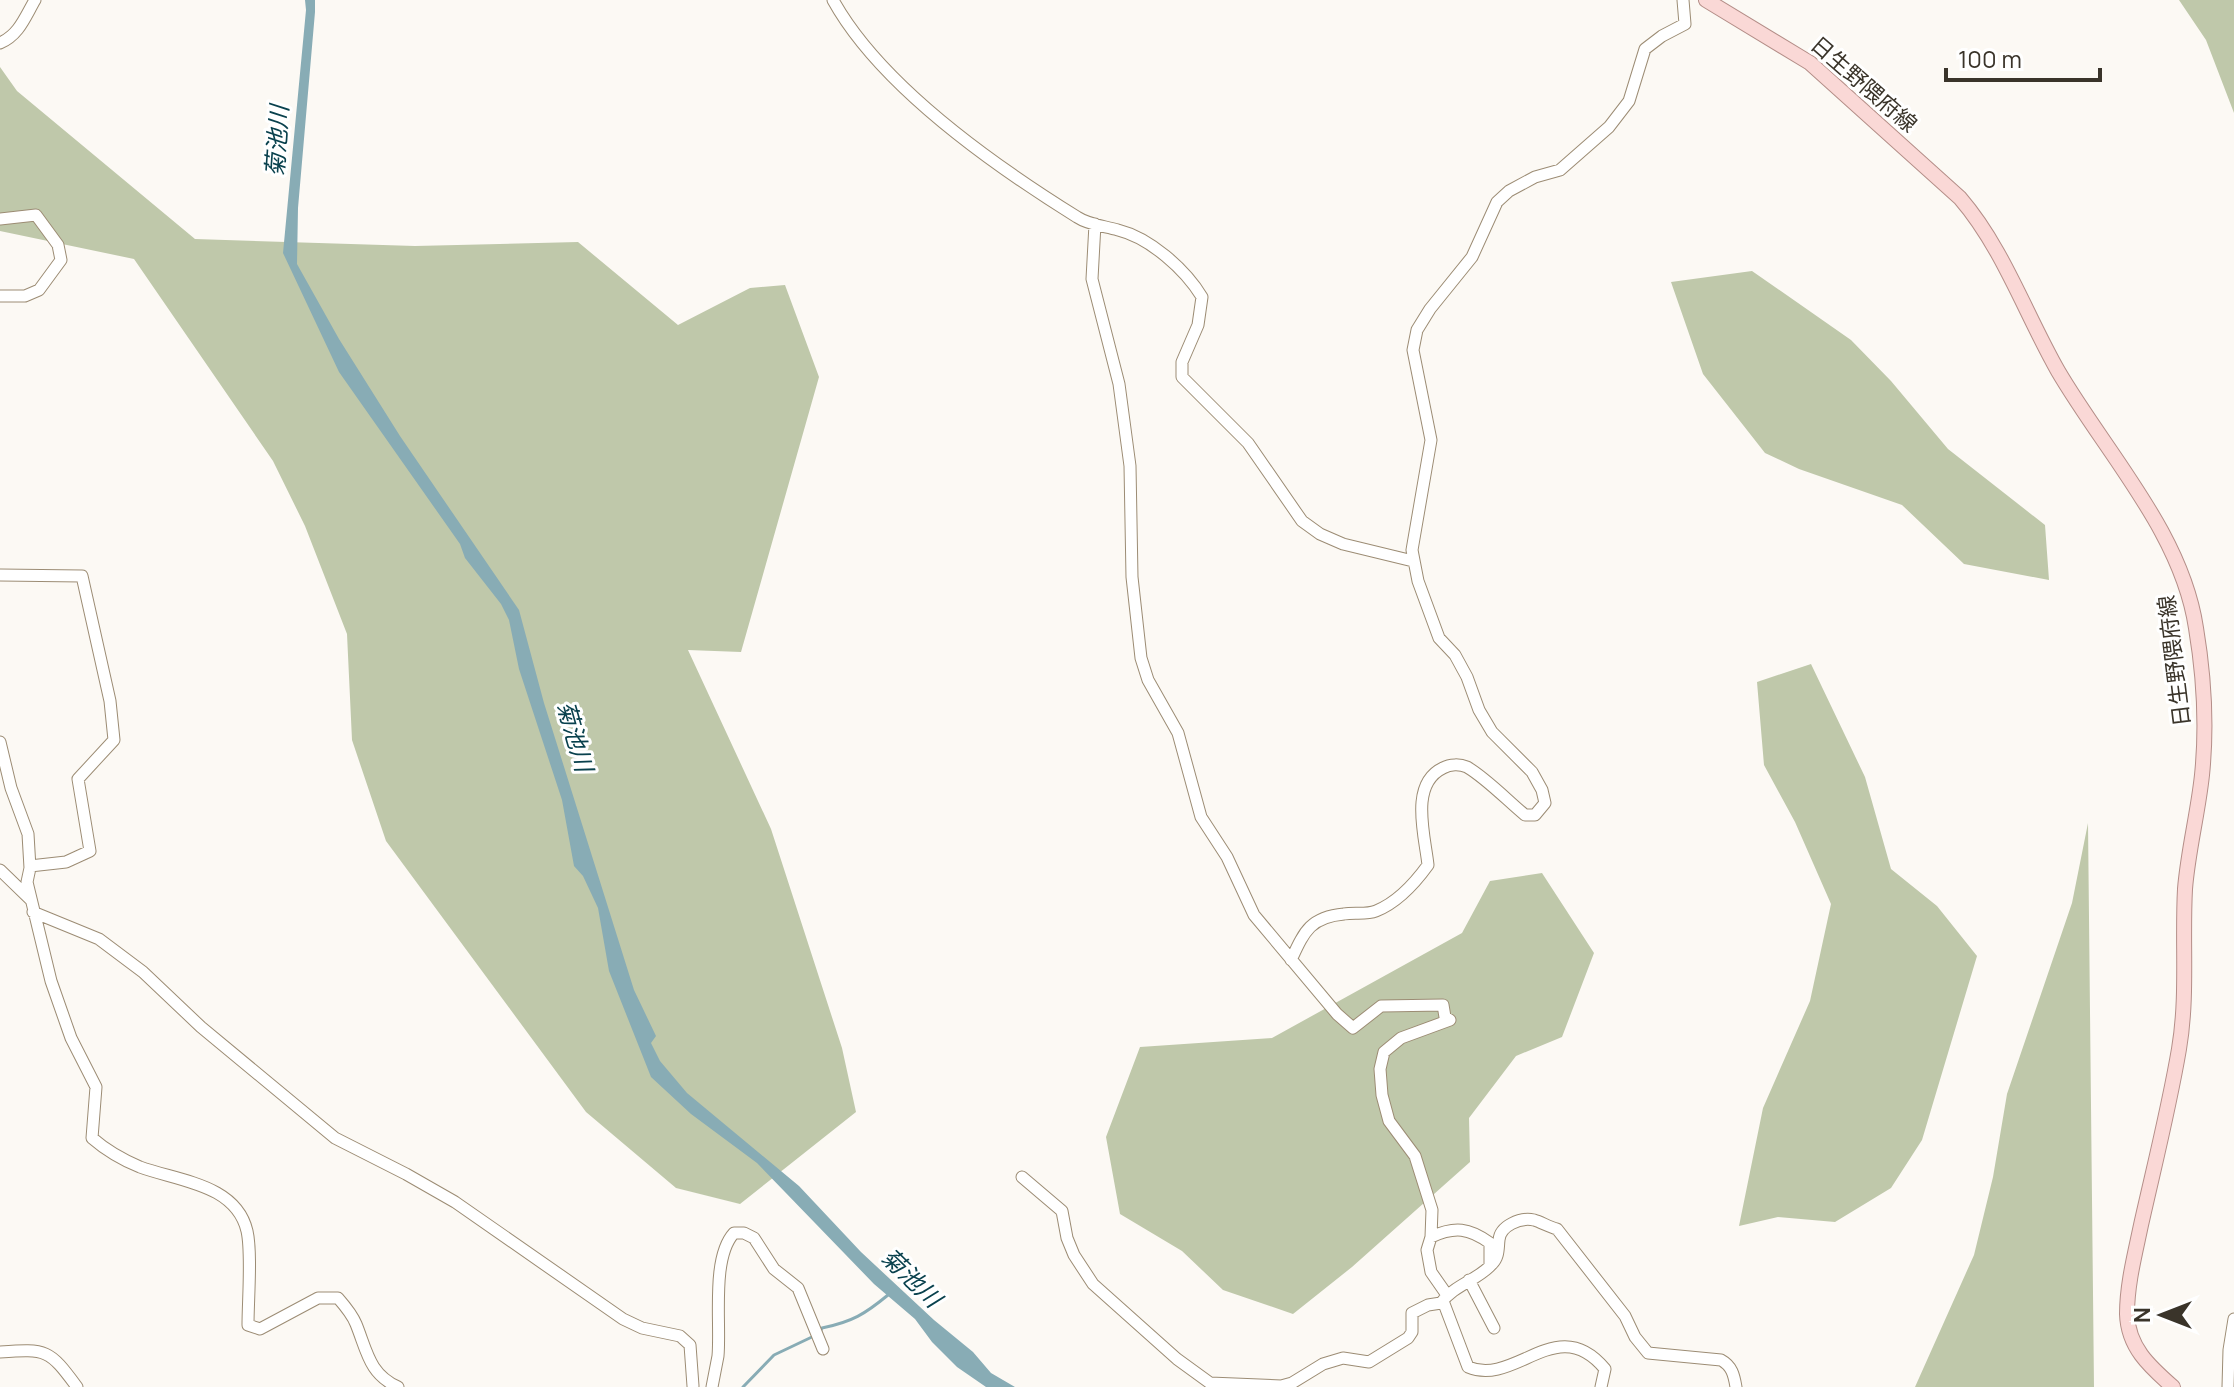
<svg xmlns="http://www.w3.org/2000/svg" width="2234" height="1387" font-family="Manrope,'Noto Sans JP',sans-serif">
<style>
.forest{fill:#bfc8aa}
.water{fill:#88acb5}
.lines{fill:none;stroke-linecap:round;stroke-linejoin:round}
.stream{stroke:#88acb5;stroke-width:3}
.minor-casing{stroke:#9c8c74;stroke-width:13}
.major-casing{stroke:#b48e88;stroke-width:16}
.minor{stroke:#fff;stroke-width:11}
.major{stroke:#fad8d6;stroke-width:14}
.labels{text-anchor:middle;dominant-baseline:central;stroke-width:6;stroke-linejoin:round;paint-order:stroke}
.street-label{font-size:22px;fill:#3a342a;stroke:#fff}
.water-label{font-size:24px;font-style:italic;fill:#09414d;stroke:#fff}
</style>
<rect width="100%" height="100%" fill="#fcf9f4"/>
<path class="forest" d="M2179,0H2234V113L2206,40Z
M0,67L17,91L195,239L415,246L578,242L678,325L750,288L785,285L819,377L741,652L688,650L771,829L842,1048L856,1112L740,1204L676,1188L586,1112L386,841L352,740L347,634L305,526L273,461L134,259L0,231Z
M1752,271L1851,340L1891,381L1948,449L2045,525L2049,580L1964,564L1902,505L1799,469L1765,453L1703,374L1671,282Z
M1811,664L1865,777L1891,869L1937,906L1977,956L1922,1140L1891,1188L1835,1222L1778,1217L1739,1226L1763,1108L1810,1001L1831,904L1795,822L1764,765L1757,682Z
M2088,823L2094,1387H1915L1974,1255L1993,1177L2007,1094L2072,903Z
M1542,873L1594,953L1562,1037L1516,1056L1469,1118L1470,1162L1352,1267L1293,1314L1223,1290L1182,1251L1120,1214L1106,1137L1140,1047L1272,1038L1462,933L1490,881Z"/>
<path class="water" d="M305,0H315V12L298,208L297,264L339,339L400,436L519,610L544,703L634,990L656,1036L651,1043L660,1061L687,1093L799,1186L861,1252L934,1320L973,1352L991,1373L1015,1387H986L957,1367L932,1342L915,1319L874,1284L757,1163L691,1114L651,1077L609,971L598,908L583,876L574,866L562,800L519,669L509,620L501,604L465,558L460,544L339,372L283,253L306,10Z"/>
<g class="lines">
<path class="stream" d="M820,1332L822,1328C852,1322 865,1314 888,1295
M743,1387L774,1355L814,1336"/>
<g class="minor-casing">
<path id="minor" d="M833,0C880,85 995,166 1077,217C1089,225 1104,226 1118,230C1150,238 1185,269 1202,297L1198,325L1182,362V377L1248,443L1302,521L1320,534L1343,544L1413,561
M0,43C19,35 25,17 35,0
M0,219L36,215L58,245L61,260L39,290L25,296H0
M1095,224L1092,279L1119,384L1130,466L1132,577L1141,658L1148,680L1178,733L1201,817L1227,857L1254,915L1337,1014L1353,1028L1381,1006L1443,1005L1445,1017L1450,1020L1401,1038L1384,1052L1380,1069L1382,1095L1389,1121L1415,1156L1432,1210L1431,1237L1427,1250L1431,1272L1447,1295
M0,575L82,576L110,701L114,740L78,779L90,851L66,862L30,866
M0,742L11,788L28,834L30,868L27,882L51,981L71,1038L96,1087L92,1138C107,1151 123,1160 140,1167C178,1181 236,1184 247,1231C252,1253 248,1300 248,1325L260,1329L318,1298H338C345,1306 352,1314 356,1324C367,1351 369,1374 398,1387
M0,870L30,899
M33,912L99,939L143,972L201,1027L335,1138L406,1174L455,1202L623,1319L642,1328L680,1336L690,1345L693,1386
M1291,960C1304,932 1310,917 1344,914C1354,912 1366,915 1376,911C1396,903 1415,883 1428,865C1425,836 1409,784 1443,768C1450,764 1460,764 1467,767C1486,778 1508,801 1525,815H1535L1545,803L1542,790L1532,772L1492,732L1479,710L1467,677L1455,655L1439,638L1418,581L1412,550L1431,440L1413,350L1417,330L1430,309L1472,257L1497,202L1509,191L1535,177L1560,170L1609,127L1629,101L1645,49L1662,36L1685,24L1683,0
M1022,1177L1062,1211L1067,1238L1074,1255L1093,1284L1177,1359L1210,1383L1281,1386L1292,1383L1323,1364L1343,1358L1369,1362L1408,1338L1412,1332V1313L1428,1305L1441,1303C1454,1285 1478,1280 1492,1264C1499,1257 1498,1249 1499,1240C1500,1226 1520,1217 1534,1220C1541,1222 1549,1227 1557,1229L1625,1316L1635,1337L1648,1353L1721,1360C1732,1366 1734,1375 1736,1387
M1431,1237C1455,1226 1469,1228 1490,1243V1266
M1469,1280L1494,1328
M1443,1301L1468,1367C1516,1387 1557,1311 1605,1369L1601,1387
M0,1352C47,1349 49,1349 77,1387
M712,1387C714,1377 716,1366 718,1356C721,1323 711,1258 734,1233H744L754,1238L774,1269L798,1288L823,1349
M2228,1387L2229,1350L2234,1319"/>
</g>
<g class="major-casing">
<path id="major" d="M1706,0L1810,63L1960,198C2003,248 2025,313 2058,371C2106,453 2182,533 2196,628C2204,676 2207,726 2202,775C2198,813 2188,851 2185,889C2182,943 2188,996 2179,1049C2169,1108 2154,1167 2141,1225C2135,1254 2127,1284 2127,1314C2128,1347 2149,1366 2173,1387"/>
</g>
<use href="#minor" class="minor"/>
<use href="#major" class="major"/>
</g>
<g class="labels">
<g class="street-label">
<text transform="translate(1864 84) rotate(41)">日生野隈府線</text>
<text transform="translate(2174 661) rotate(-97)">日生野隈府線</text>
</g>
<g class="water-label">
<text transform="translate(276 141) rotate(-86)">菊池川</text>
<text transform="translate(576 736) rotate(74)">菊池川</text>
<text transform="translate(912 1277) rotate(44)">菊池川</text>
</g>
</g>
<g transform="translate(2162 1315) rotate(270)" stroke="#ffffff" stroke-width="6" paint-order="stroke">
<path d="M0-6L14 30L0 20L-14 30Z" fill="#3a342a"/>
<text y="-12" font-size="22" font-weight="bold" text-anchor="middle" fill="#3a342a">N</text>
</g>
<path d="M1946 68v12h154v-12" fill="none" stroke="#3a342a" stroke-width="4"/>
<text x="1958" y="68" font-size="24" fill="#3a342a" stroke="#ffffff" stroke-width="6" paint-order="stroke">100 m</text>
</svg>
